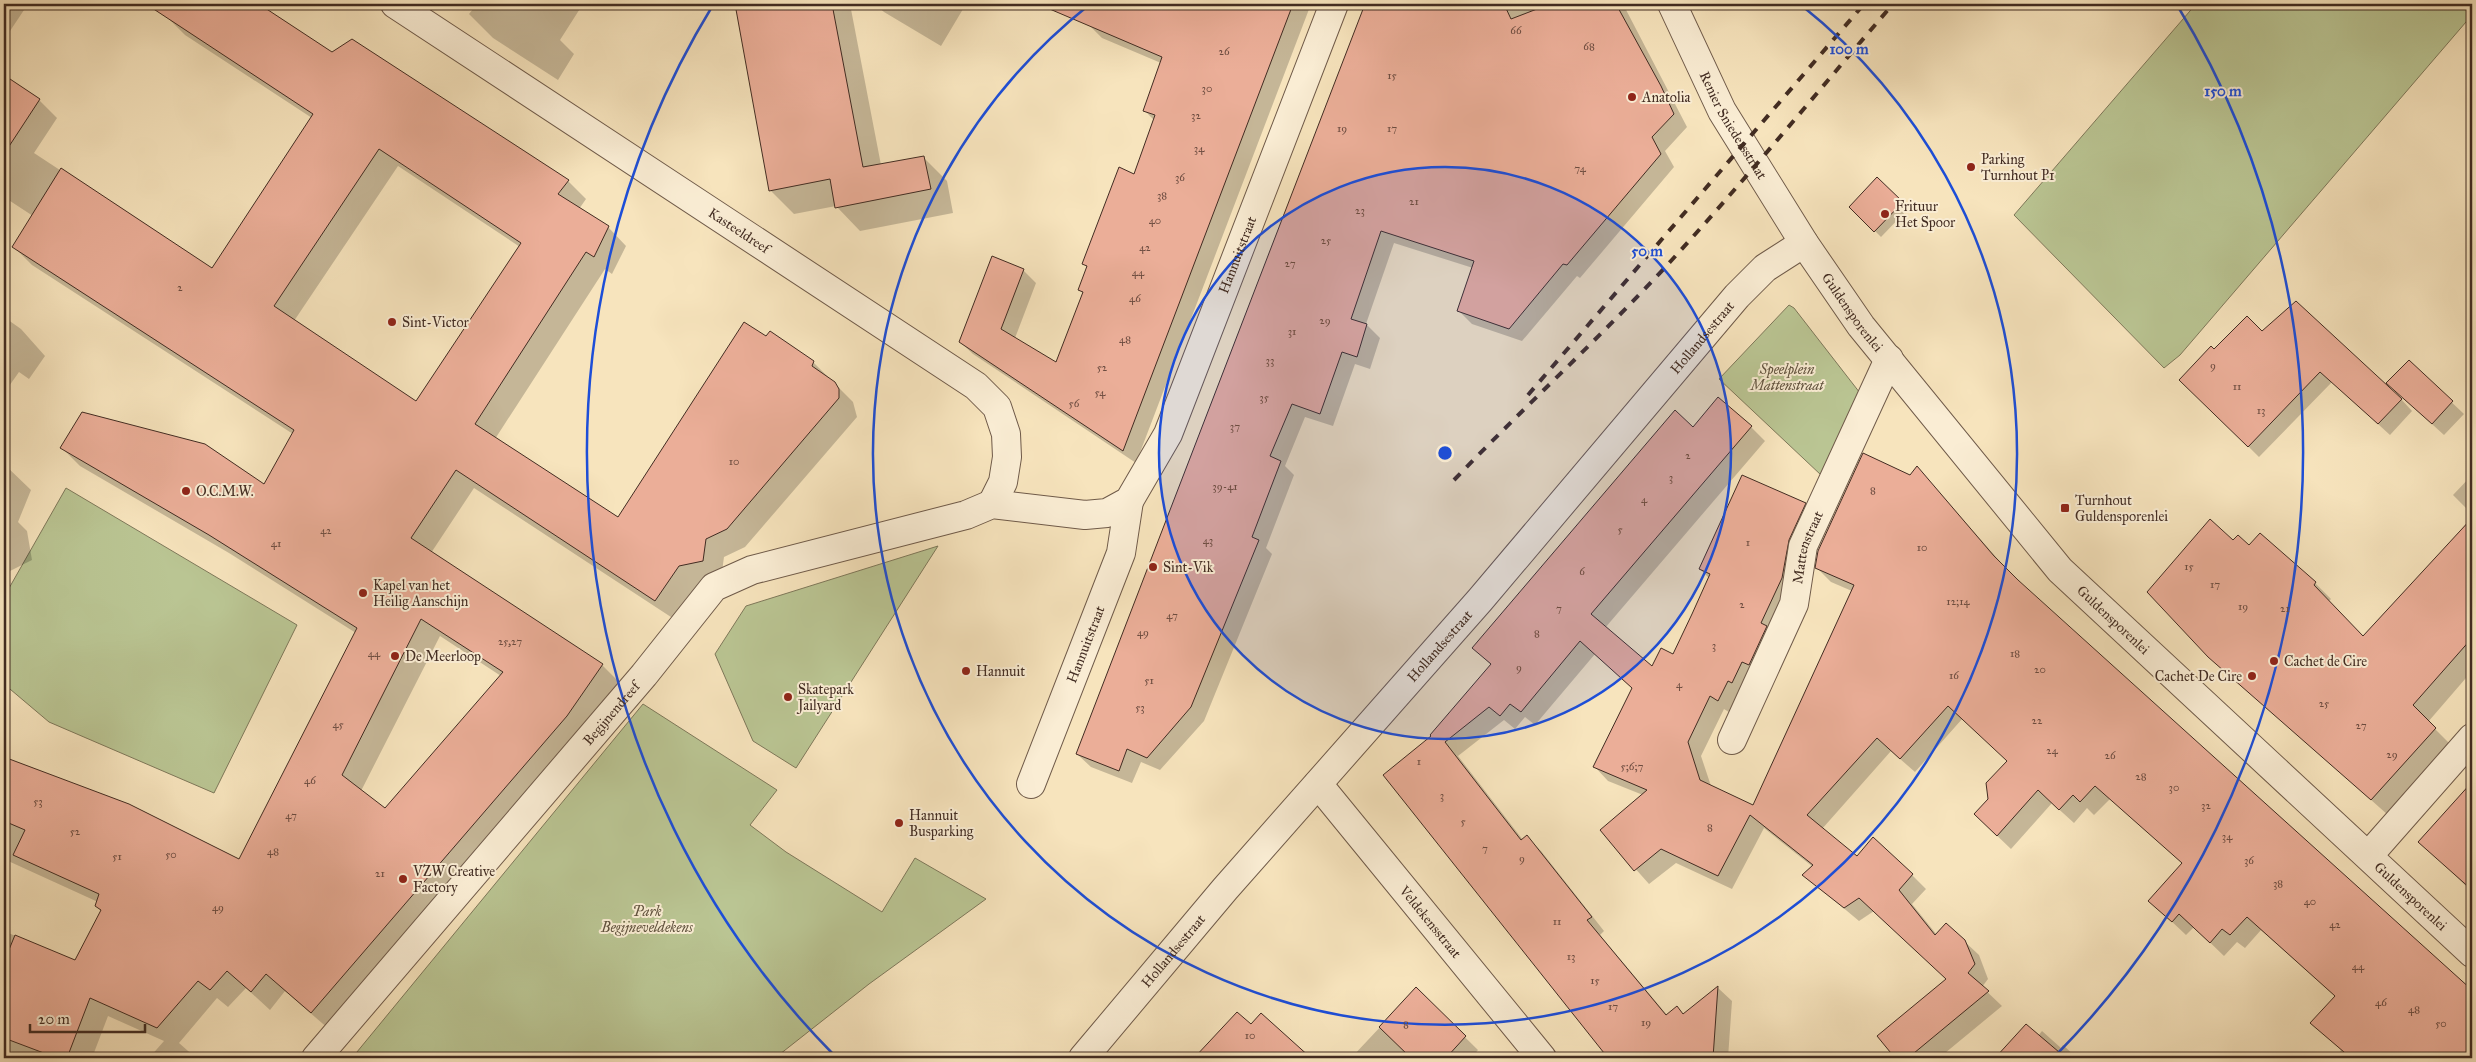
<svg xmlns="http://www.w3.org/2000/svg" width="2476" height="1062" font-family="'IM FELL Great Primer',serif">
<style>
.green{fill:#bac593;stroke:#7e785a}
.shadow{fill:#0003;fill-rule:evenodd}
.building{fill:#ebae98;stroke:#422c22;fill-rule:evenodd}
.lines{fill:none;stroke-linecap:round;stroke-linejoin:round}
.minor-casing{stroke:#6f5a49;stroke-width:30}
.minor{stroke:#faedd4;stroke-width:28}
.rail{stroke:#422c22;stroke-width:4;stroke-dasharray:9 9;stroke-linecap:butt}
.ring{fill:none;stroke:#1d4ed8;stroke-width:2.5}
.poi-dot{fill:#8f2418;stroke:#faedd4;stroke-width:2}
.labels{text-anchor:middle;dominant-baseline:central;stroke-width:4;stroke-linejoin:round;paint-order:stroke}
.number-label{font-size:11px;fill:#6c4c40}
.poi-label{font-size:14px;fill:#422c22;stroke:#faedd4;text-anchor:start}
.street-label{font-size:14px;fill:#422c22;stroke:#faedd4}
.park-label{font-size:14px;font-style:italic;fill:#60523e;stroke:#faedd4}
.centre{fill:#1d4ed8;stroke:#faedd4;stroke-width:2.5}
.ring-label{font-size:15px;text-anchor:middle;font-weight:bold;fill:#1d4ed8;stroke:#faedd4;stroke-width:4;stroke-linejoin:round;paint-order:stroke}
</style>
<rect width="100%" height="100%" fill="#f7e4bd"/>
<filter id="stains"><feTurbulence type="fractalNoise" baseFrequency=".004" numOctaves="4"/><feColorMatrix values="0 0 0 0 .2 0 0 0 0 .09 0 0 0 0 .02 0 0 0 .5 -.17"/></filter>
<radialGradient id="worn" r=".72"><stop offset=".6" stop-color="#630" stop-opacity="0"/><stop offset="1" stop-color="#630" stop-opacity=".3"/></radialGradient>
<path class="green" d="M2196,4H2472V15L2180,355L2164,368L2014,215Z
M1789,305L1794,308L1860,393L1821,475L1719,379Z
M66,488L297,625L214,793L49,722L4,684V597Z
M938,546L796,768L753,741L715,654L746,606Z
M643,704L777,790L750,825L786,852L882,912L915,858L986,899L869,984L775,1058H352Z"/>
<path class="shadow" d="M4,4H28L4,40Z
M175,4H257L332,54L568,181L586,199L579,209L608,227L626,246L612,274L605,269L495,439L618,518L766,338L813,362L853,402L857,417L745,547L724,557L721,579L698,584L674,619L474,488L431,553L602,665L620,683L330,1030L285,991L270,1010L246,988L228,1007L217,998L179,1043L196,1058H149L164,1041L108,1016L92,1058H29L4,1049V931L75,962L101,911L96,906L98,902L6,860L4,865V758L31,767L240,861L356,633L229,553L80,466L61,447L264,486L293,434L32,265L14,247L33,216L4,197V77L39,100L57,118L34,153L212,270L312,118L185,35L167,17ZM398,166L520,247L417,403L294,321ZM440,636L501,676L385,810L361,791Z
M477,4H583L560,40L574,54L558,80L493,38L469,14Z
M736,4H850L881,165L923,157L947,181L953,213L860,231L836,206L794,214L771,191Z
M875,4H966L941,46L884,12Z
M1097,4H1116L1175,28L1199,35L1211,4H1311L1136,463L973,354L960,342L1023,270L1036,283L1015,338L1057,364L1084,294L1079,290L1088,268L1084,264L1135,175L1154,120L1145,111L1161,63L1102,38L1089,25Z
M1367,4H1623L1687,127L1665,151L1674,167L1580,278L1577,276L1522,341L1472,324L1459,311L1473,268L1394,243L1366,324L1380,338L1370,369L1355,364L1333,426L1305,417L1285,466L1294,475L1266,548L1272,554L1204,721L1160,770L1141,762L1132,783L1091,767L1077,754Z
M1877,179L1908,209L1881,237L1851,207Z
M4,317L21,329L45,356L29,379L19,372L7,389L4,387Z
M2262,333L2400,398L2412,411L2390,435L2332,382L2259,457L2181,380L2214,351Z
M2409,362L2464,414L2444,435L2400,395Z
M1751,427L1765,441L1605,628L1652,668L1673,655L1710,579L1700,569L1805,504L1819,518L1732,714L1724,709L1701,756L1711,786L1754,807L1852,591L1831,582L1817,568L1911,477L1930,482L2018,582L2472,992V1058H2345L2339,1053L2341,1050L2312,1023L2336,997L2261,930L2245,948L2237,942L2224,956L2194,927L2186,935L2150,901L2183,864L2110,799L2094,815L2087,808L2074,823L2052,803L2011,849L1989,828V800L2008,761L1963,718L1915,772L1891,751L1822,829L1857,858L1912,875L1926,889L1912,904L1937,935L1964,941L1979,955L1988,979L1982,987L2002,1006L1939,1058H1896L1878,1036L1947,979L1874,911L1859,921L1804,875L1813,867L1764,828L1732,889L1676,863L1649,884L1601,830L1643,795L1608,781L1595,767L1633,689L1595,654L1535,725L1525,717L1515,729L1504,720L1458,756L1523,840L1527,837L1541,851L1604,931L1600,935L1667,1015H1684L1718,988L1732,1001L1728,1058H1610L1385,775L1433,736L1491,665L1474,648L1693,428Z
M4,464L31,490L18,522L27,531L32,560L6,573H4Z
M2472,475V514L2453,495Z
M2472,518V671L2428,722L2451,745L2388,815L2209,656L2233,542L2249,547L2315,583L2331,599L2329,601L2363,637Z
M2472,784V892L2420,841Z
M1416,989L1478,1050L1471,1058H1351Z
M1237,1013L1251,1026L1261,1015L1309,1058H1196Z
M2026,1025L2038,1036L2042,1031L2061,1048L2063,1045L2077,1058H1996Z"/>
<path class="building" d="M146,4H259L332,52L352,39L569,180L558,194L609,226L594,257L586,252L475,424L618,517L744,322L766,336L770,331L814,361L812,366L835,382L839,389V398L727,529L706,539L703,561L679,566L655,601L456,470L411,538L603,664L567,716L311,1013L266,974L251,992L227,971L210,990L198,981L157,1028L90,998L67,1058H57L4,1038V962L15,935L75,960L101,910L95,906L99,894L13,855L25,830L4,821V757L129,804L239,859L357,628L209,535L60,448L82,412L205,444L264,484L294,430L12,247L61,168L212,268L313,114ZM379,149L521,243L416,401L274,306ZM421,619L503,672L385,808L342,775Z
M735,4H832L863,167L924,156L931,189L835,208L830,179L769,191Z
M1038,4H1293L1123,451L959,342L992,256L1024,269L1001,329L1056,362L1083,292L1078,290L1087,266L1082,264L1119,167L1134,174L1155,115L1143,111L1162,57Z
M1365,4H1504L1511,19L1550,4H1616L1661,86L1674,114L1652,137L1661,154L1567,265L1563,264L1509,329L1457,311L1474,261L1381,231L1351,319L1367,324L1357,357L1342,352L1320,414L1292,404L1270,456L1281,461L1252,537L1259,540L1191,707L1147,758L1127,749L1119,771L1076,754Z
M4,75L40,99L4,154Z
M1877,177L1903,202L1874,232L1849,207Z
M2296,301L2402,399L2378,424L2320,372L2248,447L2179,380L2211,346L2214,349L2247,316L2262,331Z
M2409,360L2453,401L2432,424L2386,383Z
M1718,397L1752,426L1591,614L1652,666L1661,648L1673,654L1692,614L1710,574L1699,569L1742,475L1806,503L1789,540L1782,578L1761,623L1767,626L1749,665L1742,662L1732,683L1728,681L1718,701L1710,696L1688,742L1700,780L1753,805L1854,585L1815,568L1818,551L1863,453L1910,475L1917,466L1994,556L2018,580L2472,990V1058H2351L2310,1023L2335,996L2247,917L2230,935L2222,929L2210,943L2179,914L2172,922L2148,901L2182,863L2095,786L2080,802L2073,795L2059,810L2038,790L1997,836L1974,814L1988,799L1986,783L2007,761L1948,706L1900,759L1877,738L1807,815L1857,856L1873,837L1913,874L1899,890L1935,935L1946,923L1965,940L1975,964L1968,973L1989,991L1908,1058H1895L1877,1036L1946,979L1859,898L1844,908L1802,875L1813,865L1750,815L1718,876L1661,849L1634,871L1600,830L1647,790L1593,767L1632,688L1580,641L1521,712L1510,704L1500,716L1489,707L1445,742L1521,840L1527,835L1592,917L1587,920L1666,1015L1677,1006L1683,1014L1718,986L1713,1058H1608L1383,775L1431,736L1430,735L1491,664L1472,648L1675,410L1693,427Z
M2472,518V638L2413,705L2436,728L2371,800L2208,657L2147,592L2210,519L2233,540L2238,535L2249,545L2260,533L2316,582L2314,585L2363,636Z
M2472,782V890L2418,842Z
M1416,987L1466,1036L1446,1058H1411L1379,1027Z
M1237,1012L1251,1024L1261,1013L1311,1058H1194Z
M2026,1024L2066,1058H1995Z"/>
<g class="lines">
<g class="minor-casing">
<g id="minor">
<path id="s1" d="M395,4L976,386L997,407L1006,434L1007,457L1003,482L992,504"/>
<path id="s2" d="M1672,4L1722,111L1804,243L1861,326L2060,570L2472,953"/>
<path id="s3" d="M1732,740L1794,604L1803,546L1889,359"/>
<path id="s4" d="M1031,784L1121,553L1129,501"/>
<path id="s5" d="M1318,784L1542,1058"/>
<path d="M2369,855L2472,738"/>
<path id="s6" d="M316,1058L644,675L714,587L752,570L966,515L992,504L1085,515L1107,513L1129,501L1168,434L1334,4"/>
<path id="s7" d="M1083,1058L1225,889L1480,600L1737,296L1765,268L1804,243"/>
</g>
</g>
<use href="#minor" class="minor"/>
<path class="rail" d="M1528,395L1864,4
M1454,480C1525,406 1601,337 1670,262C1747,178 1819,90 1893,4"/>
</g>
<circle cx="1445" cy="453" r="286" fill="#1d4ed8" fill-opacity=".12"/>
<g class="ring">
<circle cx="1445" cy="453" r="286"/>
<path d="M1801 5A572 572 0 1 1 1089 5"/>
<path d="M833 1054A858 858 0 0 1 713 5M2177 5A858 858 0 0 1 2057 1054"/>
</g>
<g class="poi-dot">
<circle cx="1632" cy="97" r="5"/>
<circle cx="1971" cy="167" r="5"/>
<circle cx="1885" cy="214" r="5"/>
<circle cx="392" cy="322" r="5"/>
<circle cx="186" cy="491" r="5"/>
<rect x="2060" y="503" width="10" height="10" rx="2.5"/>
<circle cx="1153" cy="567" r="5"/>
<circle cx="363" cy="593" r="5"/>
<circle cx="395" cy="656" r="5"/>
<circle cx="2274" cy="661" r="5"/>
<circle cx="966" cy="671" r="5"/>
<circle cx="2252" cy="676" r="5"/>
<circle cx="788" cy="697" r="5"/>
<circle cx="899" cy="823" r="5"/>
<circle cx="403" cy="879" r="5"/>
</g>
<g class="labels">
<g class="number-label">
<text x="1516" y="30">66</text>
<text x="1589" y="46">68</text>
<text x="1224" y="51">26</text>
<text x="1392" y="75">15</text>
<text x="1207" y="88">30</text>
<text x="1196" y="115">32</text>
<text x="1342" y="128">19</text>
<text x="1392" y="128">17</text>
<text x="1199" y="148">34</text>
<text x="1580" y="168">74</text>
<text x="1180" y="177">36</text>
<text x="1162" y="195">38</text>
<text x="1414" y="201">21</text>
<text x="1360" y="210">23</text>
<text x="1155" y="220">40</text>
<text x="1326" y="240">25</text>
<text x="1145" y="247">42</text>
<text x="1290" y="263">27</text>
<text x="1138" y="272">44</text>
<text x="180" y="287">2</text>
<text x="1135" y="298">46</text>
<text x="1325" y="320">29</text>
<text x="1292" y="331">31</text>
<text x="1125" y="339">48</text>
<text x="1270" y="360">33</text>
<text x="2213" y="365">9</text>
<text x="1102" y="367">52</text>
<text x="2237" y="386">11</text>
<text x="1100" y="392">54</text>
<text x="1264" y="397">35</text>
<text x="1074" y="403">56</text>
<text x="2261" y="410">13</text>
<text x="1235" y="426">37</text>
<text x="1688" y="455">2</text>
<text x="734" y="461">10</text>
<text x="1671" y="477">3</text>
<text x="1225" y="486">39-41</text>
<text x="1873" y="490">8</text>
<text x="1644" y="499">4</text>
<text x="1620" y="529">5</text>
<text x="326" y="530">42</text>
<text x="1208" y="540">43</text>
<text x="1748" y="542">1</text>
<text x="276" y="543">41</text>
<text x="1922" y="547">10</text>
<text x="2189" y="566">15</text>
<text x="1582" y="571">6</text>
<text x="2215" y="584">17</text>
<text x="1958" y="601">12;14</text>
<text x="1742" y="604">2</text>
<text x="2243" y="606">19</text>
<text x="1559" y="608">7</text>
<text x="2285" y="608">21</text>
<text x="1172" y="615">47</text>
<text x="1143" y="632">49</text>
<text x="1537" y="633">8</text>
<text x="510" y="641">25,27</text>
<text x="1714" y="645">3</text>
<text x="374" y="653">44</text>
<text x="2015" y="653">18</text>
<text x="1519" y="667">9</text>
<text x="2040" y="669">20</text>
<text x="1954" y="675">16</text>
<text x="1149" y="680">51</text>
<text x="1679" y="684">4</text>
<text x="2324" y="703">25</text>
<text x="1140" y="707">53</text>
<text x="2037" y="720">22</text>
<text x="338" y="724">45</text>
<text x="2361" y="725">27</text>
<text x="2052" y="750">24</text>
<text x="2392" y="754">29</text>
<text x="2110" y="755">26</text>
<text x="1419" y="761">1</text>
<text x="1632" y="766">5;6;7</text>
<text x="2141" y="776">28</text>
<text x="310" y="780">46</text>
<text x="2174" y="787">30</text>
<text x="1442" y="795">3</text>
<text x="38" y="801">53</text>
<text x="2206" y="805">32</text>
<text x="291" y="815">47</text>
<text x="1463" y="821">5</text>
<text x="1710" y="827">8</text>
<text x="75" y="831">52</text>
<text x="2227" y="836">34</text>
<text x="1485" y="848">7</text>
<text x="273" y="851">48</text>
<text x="171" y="854">50</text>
<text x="117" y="856">51</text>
<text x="1522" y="858">9</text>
<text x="2249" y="860">36</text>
<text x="380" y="873">21</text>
<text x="2278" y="883">38</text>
<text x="2310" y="901">40</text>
<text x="218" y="907">49</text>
<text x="1557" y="921">11</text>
<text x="2335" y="924">42</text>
<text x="1571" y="956">13</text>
<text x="2358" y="966">44</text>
<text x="1595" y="980">15</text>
<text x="2381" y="1002">46</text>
<text x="1613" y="1006">17</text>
<text x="2414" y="1009">48</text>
<text x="1646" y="1022">19</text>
<text x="2441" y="1023">50</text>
<text x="1406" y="1024">8</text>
<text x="1250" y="1035">10</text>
</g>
<g class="poi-label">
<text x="1642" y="97">Anatolia</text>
<text x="1981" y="159">Parking<tspan x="1981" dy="16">Turnhout P1</tspan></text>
<text x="1895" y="206">Frituur<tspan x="1895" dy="16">Het Spoor</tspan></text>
<text x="402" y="322">Sint-Victor</text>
<text x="196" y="491">O.C.M.W.</text>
<text x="2075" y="500">Turnhout<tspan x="2075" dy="16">Guldensporenlei</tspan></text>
<text x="1163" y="567">Sint-Vik</text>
<text x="373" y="585">Kapel van het<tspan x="373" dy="16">Heilig Aanschijn</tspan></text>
<text x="405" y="656">De Meerloop</text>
<text x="2284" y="661">Cachet de Cire</text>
<text x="976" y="671">Hannuit</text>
<text x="2242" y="676" text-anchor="end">Cachet De Cire</text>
<text x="798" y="689">Skatepark<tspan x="798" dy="16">Jailyard</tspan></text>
<text x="909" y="815">Hannuit<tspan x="909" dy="16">Busparking</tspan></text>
<text x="413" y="871">VZW Creative<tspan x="413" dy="16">Factory</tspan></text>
</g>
<g class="street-label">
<text stroke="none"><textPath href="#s2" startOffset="136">Renier Sniedersstraat</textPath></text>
<text stroke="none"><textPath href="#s1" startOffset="412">Kasteeldreef</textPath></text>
<text stroke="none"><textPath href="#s6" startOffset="1318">Hannuitstraat</textPath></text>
<text stroke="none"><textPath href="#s2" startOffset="358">Guldensporenlei</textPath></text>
<text stroke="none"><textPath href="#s7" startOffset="950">Hollandsestraat</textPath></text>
<text stroke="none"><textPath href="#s3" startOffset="208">Mattenstraat</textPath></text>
<text stroke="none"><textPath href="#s2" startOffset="762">Guldensporenlei</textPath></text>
<text stroke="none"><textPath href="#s4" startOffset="150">Hannuitstraat</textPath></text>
<text stroke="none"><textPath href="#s7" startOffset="545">Hollandsestraat</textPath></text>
<text stroke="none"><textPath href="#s6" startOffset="454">Begijnendreef</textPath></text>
<text stroke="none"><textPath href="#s2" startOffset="1168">Guldensporenlei</textPath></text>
<text stroke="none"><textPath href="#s5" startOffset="178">Veldekensstraat</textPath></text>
<text stroke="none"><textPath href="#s7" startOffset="140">Hollandsestraat</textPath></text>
</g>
<g class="park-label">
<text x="1787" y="369">Speelplein<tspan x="1787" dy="16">Mattenstraat</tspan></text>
<text x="647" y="911">Park<tspan x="647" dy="16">Begijneveldekens</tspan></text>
</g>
</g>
<circle cx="1445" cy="453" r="8" class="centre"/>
<g class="ring-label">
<text x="1849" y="54">100 m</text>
<text x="2223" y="96">150 m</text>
<text x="1647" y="256">50 m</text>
</g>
<rect width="2476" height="1062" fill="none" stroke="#f7e4bd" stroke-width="20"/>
<rect x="5" y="5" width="2466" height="1052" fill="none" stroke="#422c22" stroke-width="2.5"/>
<rect x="10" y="10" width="2456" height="1042" fill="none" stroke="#422c22"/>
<path d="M30 1024v8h115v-8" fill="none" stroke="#422c22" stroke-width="2.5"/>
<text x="38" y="1024" font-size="15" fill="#422c22" stroke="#faedd4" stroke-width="4" paint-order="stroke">20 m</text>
<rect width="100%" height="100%" filter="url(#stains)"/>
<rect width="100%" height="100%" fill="url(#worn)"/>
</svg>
